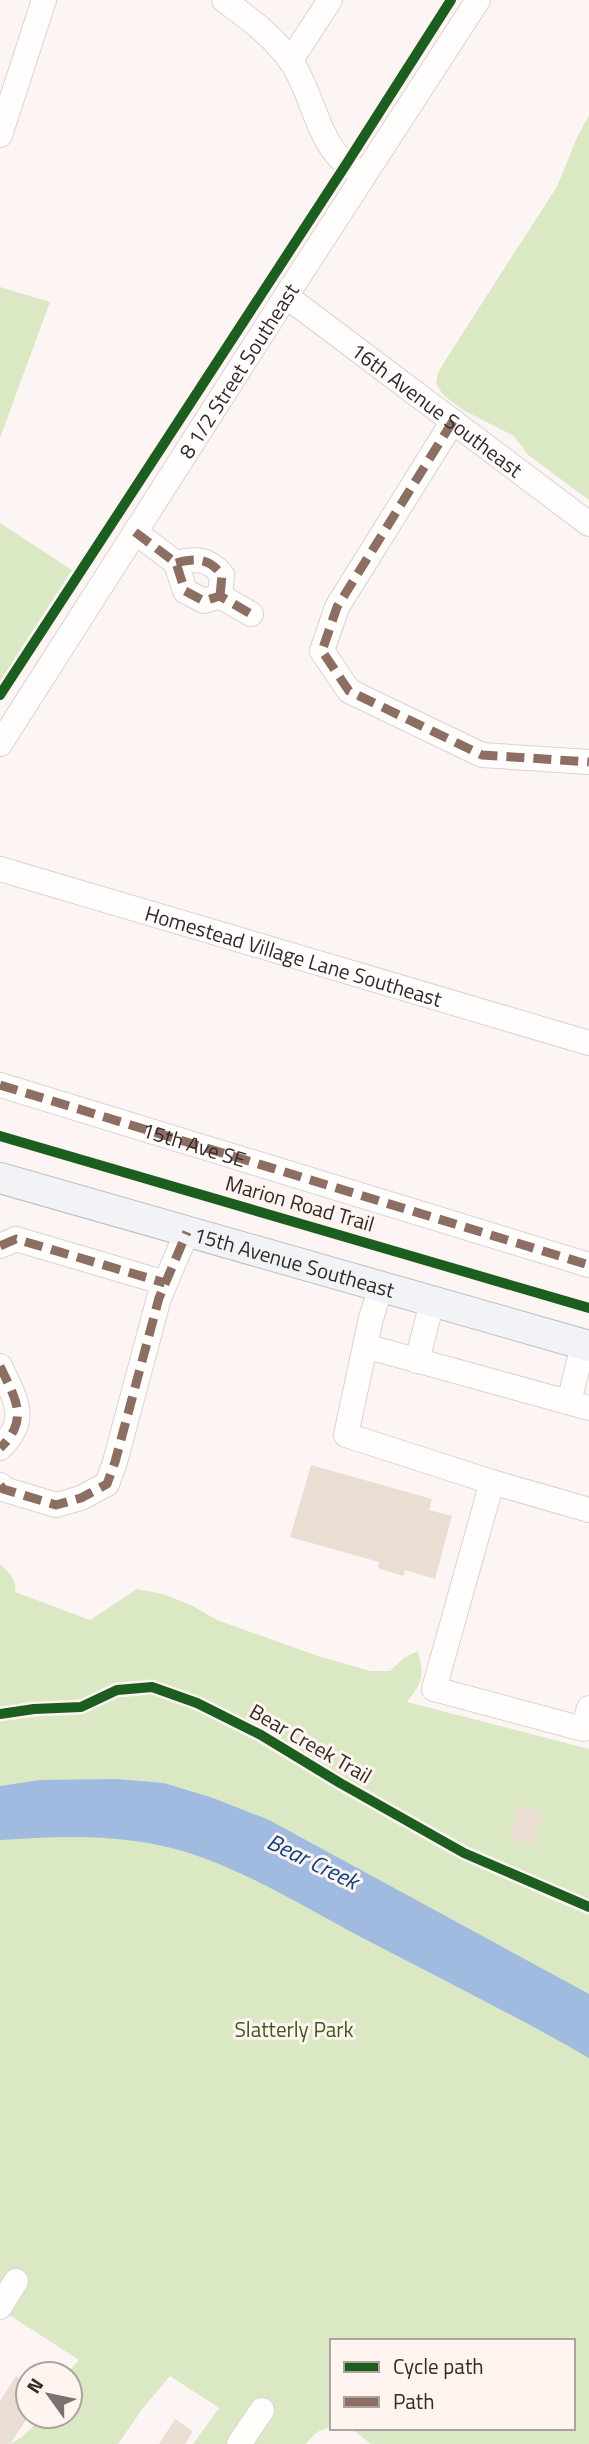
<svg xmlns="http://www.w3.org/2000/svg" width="589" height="2444" font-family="'Titillium Web',sans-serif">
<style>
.green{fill:#dae8c4}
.water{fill:#a0bae0}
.building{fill:#eaded2}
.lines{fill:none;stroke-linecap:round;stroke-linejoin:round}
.minor-casing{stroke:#dad3d1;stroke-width:26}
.major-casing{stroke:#c0c0c4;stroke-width:32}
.minor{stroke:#fffefd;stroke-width:24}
.major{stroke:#f2f3f6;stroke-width:30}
.quiet{stroke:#8d6e63;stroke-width:9;stroke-dasharray:18 9;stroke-linecap:butt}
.cycleway-casing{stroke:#fff4f0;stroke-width:15}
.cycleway{stroke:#1b5e20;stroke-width:10}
.labels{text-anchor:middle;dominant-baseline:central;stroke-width:6;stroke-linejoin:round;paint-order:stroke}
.street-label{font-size:21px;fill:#322b28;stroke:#fff4f0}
.park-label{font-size:21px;fill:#3e5a18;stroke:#fff4f0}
.water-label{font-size:23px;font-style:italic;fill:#0b4082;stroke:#fff4f0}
</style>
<rect width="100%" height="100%" fill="#fcf5f4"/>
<path class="green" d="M589,116V500L528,455L514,436L465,411L443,395L436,383L438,373L448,356L556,188C568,164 574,138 589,116Z
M0,287L50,302L0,438Z
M0,523L72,570L0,681Z
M0,1564C8,1571 17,1580 15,1592L90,1620L137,1589L163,1594L191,1605L217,1620L318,1656L370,1671H390L405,1657L418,1651C424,1679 424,1679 407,1702L589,1749V2444H371L357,2433L346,2428H573V2341H332V2426L317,2432L305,2444H193L219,2408L170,2376L143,2408L118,2444H10L22,2437L44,2416H70V2374H66L79,2360L0,2309Z"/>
<path class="water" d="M116,1779L164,1783L213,1798L269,1820L589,1994V2058C513,2014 433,1975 355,1934C297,1903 228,1860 163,1846C109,1834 55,1836 0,1840V1786L40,1780Z"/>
<path class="building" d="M311,1465L432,1499L429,1510L452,1516L435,1579L405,1570L403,1576L378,1568L379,1562L290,1537Z
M520,1805L544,1813L534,1845L509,1838Z
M16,2376L28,2383V2417L10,2444H0V2401Z
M175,2419L193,2431L185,2444H159Z"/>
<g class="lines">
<g class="minor-casing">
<g id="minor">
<path d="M224,0C248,18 276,38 292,63C311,91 316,131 338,156C345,163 355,169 363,176"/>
<path d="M291,60L330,0"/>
<path d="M0,135L44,0"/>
<path id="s1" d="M286,296L589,524"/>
<path d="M453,421L337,607L322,651L349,691L482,755L589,762"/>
<path d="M135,532L176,563L185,591L204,601L220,596L251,614"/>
<path d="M176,563C196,558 209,558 222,575L220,596"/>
<path id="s2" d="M0,744L286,296L478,0"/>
<path id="s3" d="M0,869L589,1043"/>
<path id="s4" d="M0,1085L589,1265"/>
<path d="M0,1246L16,1239L165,1283"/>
<path d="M381,1287L371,1318L346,1435L492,1482L434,1689L583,1729L589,1708"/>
<path d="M365,1346L589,1408"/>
<path d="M417,1361L432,1302"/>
<path d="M0,1366C14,1397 31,1419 0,1448"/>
<path d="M569,1402L583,1345"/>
<path d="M492,1482L589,1510"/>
<path d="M0,1485L3,1489L56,1505L81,1498L107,1484L115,1462L159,1298L187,1232"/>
<path d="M0,2307L16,2281"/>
<path d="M239,2444L262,2410"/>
</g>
</g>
<g class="major-casing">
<g id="major">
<path id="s5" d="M0,1178L589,1346"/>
</g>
</g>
<use href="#minor" class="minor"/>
<use href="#major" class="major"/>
<path class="quiet" d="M453,421L337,607L322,651L349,691L482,755L589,762
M135,532L176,563L185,591L204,601L220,596L251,614
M176,563C196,558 209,558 222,575L220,596
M0,1085L589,1265
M0,1246L16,1239L165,1283
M0,1366C14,1397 31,1419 0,1448
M0,1485L3,1489L56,1505L81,1498L107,1484L115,1462L159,1298L187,1232"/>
<g class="cycleway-casing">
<path id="cycleway" d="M0,695L347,163L451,0
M0,1136L589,1308
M0,1714L34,1709L81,1707L117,1690L152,1687L197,1703L261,1735L340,1783L464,1853L589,1907"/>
</g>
<use href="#cycleway" class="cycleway"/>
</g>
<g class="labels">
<g class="street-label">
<text stroke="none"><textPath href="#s2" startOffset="443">8 1/2 Street Southeast</textPath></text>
<text stroke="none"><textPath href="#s1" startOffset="189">16th Avenue Southeast</textPath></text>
<text stroke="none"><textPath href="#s3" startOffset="306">Homestead Village Lane Southeast</textPath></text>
<text stroke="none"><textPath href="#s4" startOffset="203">15th Ave SE</textPath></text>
<text transform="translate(300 1203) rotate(16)">Marion Road Trail</text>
<text stroke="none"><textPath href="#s5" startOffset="306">15th Avenue Southeast</textPath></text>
<text transform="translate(311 1743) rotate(30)">Bear Creek Trail</text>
</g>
<g class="park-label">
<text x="294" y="2029">Slatterly Park</text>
</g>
<g class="water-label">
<text transform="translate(313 1861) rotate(26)">Bear Creek</text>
</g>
</g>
<rect x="330" y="2339" width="245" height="91" fill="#fff4f0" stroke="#ada4a0" stroke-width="2"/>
<rect x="344" y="2362" width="35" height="10" fill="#1b5e20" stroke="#ada4a0" stroke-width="2"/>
<text x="393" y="2374" font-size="21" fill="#322b28">Cycle path</text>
<rect x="344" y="2397" width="35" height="10" fill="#8d6e63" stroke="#ada4a0" stroke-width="2"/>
<text x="393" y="2409" font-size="21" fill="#322b28">Path</text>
<g transform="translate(49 2395) rotate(303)"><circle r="33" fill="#fff4f0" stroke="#ada4a0" stroke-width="2"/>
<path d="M0-5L12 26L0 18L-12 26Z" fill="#79726f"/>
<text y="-10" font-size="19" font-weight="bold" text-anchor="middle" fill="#322b28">N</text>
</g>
</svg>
